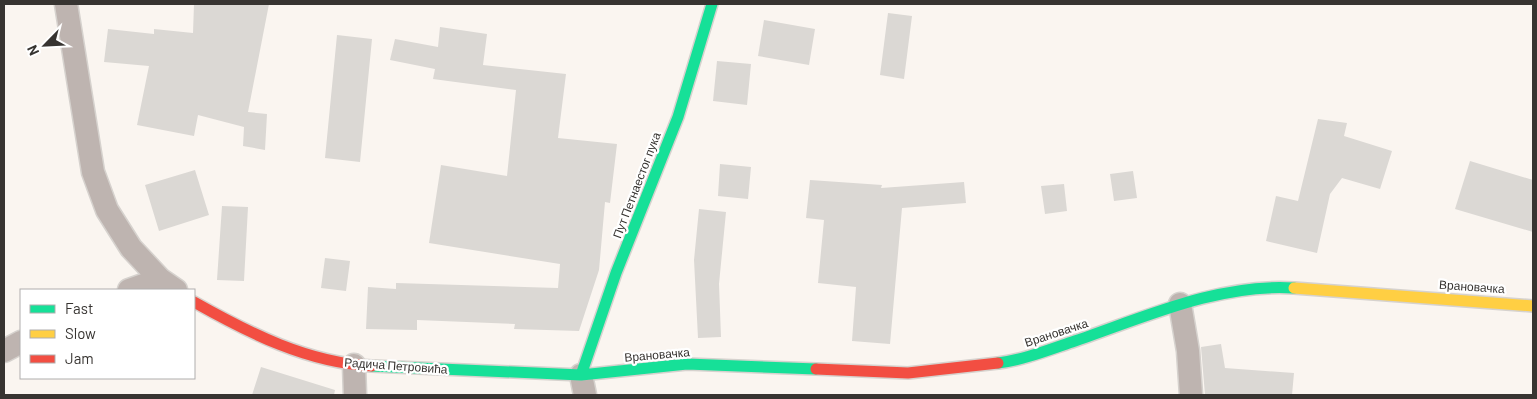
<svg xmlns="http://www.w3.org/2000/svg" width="1537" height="399" font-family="Barlow,sans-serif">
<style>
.building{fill:#dbd8d4}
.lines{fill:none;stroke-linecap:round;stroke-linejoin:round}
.street-casing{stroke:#d6d2ce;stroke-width:25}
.fast-casing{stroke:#d6d2ce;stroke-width:14}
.slow-casing{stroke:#d6d2ce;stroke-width:14}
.jam-casing{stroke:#d6d2ce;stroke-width:14}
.street{stroke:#beb4b0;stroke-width:22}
.fast{stroke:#16e098;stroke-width:11}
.slow{stroke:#ffcf43;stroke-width:11}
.jam{stroke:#f24e42;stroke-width:11}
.labels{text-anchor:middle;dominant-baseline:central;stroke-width:4.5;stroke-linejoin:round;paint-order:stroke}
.street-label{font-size:12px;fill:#373431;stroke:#fff}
</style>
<rect width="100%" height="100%" fill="#faf5f0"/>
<path class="building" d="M194,4H269L248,112L267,114L265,150L243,146L244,127L198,115L194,136L137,125L149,66L104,62L108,29L154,34V29L193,33Z
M888,13L912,16L904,79L880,75Z
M764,20L815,29L809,65L758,56Z
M440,27L487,34L483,65L566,74L558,138L617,144L610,203L605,202L599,270L579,331L514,329L515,324L417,320V330L366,329L368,287L396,289V283L558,288L560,264L429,243L441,165L507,176L516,90L433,79L435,69L390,60L395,39L438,47Z
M337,35L372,39L360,162L325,158Z
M717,61L751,64L747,105L713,101Z
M1318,119L1347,123L1344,136L1392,151L1380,189L1342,178L1330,194L1317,253L1266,241L1276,196L1298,201Z
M1470,161L1533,180V232L1455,209Z
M720,164L751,167L748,199L718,196Z
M195,170L209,215L159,231L145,185Z
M1133,171L1137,198L1114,201L1110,174Z
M810,180L882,185L881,188L964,182L966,203L902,208L890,344L852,341L856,287L818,283L824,220L806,218Z
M1064,184L1067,211L1045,214L1041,186Z
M222,206L248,207L244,281L217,280Z
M699,209L726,212L719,284L721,337L698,338L694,260Z
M325,258L350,261L346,291L321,288Z
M1221,344L1225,368L1294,373L1292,395H1205L1201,347Z
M261,367L335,390L334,395H252Z"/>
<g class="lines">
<g class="street-casing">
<path id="street" d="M66,4L93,172L107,210L131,248L160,279L176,290
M129,290L160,279
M1180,304L1188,351L1191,395
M4,351L21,342
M354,365L355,395
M581,375L585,395"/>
</g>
<g class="fast-casing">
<path id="fast" d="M998,363C1023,360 1048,350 1072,342C1143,318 1218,283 1294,288
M372,366L581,375L687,364L816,369
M581,375L616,273L678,117L712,4"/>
</g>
<g class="slow-casing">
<path id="slow" d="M1294,288L1533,306"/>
</g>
<g class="jam-casing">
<path id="jam" d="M194,302C249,333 308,363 372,366
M816,369L908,373L998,363"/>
</g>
<use href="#street" class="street"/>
<use href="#fast" class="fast"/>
<use href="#slow" class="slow"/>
<use href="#jam" class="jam"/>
</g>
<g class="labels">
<g class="street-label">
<text transform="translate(636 185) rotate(-69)">Пут Петнаестог пука</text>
<text transform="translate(1472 286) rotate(4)">Врановачка</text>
<text transform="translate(1056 332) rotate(-18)">Врановачка</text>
<text transform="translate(657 354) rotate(-5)">Врановачка</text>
<text transform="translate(396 365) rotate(4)">Радича Петровића</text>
</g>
</g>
<rect width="1537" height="399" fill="none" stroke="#373431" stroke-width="10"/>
<rect x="20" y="289" width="175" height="90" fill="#ffffff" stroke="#afaead"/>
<rect x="30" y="305" width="25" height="8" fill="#16e098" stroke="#afaead"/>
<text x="65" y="314" font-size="15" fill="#373431">Fast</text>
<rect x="30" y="330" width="25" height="8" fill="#ffcf43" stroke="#afaead"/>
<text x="65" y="339" font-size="15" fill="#373431">Slow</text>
<rect x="30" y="355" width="25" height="8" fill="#f24e42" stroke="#afaead"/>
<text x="65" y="364" font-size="15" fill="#373431">Jam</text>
<g transform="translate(45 45) rotate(246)" stroke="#ffffff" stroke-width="4" paint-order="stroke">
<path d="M0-4L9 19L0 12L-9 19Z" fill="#373431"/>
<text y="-8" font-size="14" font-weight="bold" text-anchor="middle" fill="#373431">N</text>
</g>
</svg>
